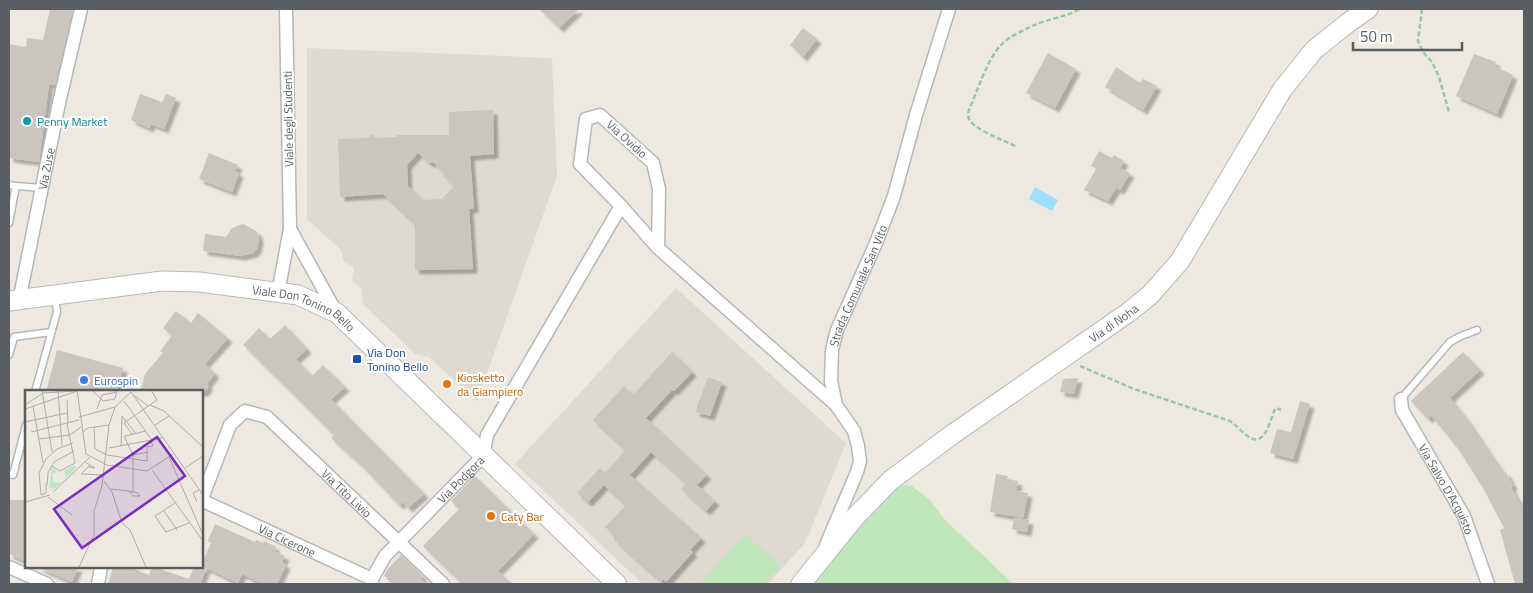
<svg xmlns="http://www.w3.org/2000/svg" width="1533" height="593" font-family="'Titillium Web',sans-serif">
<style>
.education{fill:#dfdad1}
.green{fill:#c0e6bb}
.water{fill:#9edfff}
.building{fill:#cac5bf;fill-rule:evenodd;filter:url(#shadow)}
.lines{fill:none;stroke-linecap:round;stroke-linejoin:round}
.lane-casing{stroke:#b3b8bc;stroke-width:9}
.street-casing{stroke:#b3b8bc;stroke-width:15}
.secondary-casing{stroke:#b4b9be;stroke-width:21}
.path{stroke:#96c99f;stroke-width:2.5;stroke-dasharray:5 2.5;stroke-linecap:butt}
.lane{stroke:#fff;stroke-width:6}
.street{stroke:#fff;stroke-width:12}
.secondary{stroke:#fff;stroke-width:19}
.culture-dot{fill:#0f9aa8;stroke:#fff;stroke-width:2}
.transit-dot{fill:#1a4fb4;stroke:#fff;stroke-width:2}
.shop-dot{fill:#3f7fe0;stroke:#fff;stroke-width:2}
.food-dot{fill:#e8710a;stroke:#fff;stroke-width:2}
.labels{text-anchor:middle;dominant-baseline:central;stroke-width:4;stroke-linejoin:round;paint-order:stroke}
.street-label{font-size:12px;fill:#595e62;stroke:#fff}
.culture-label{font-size:12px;fill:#0d838f;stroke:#fff;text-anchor:start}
.transit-label{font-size:12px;fill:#164399;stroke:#fff;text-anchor:start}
.food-label{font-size:12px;fill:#c56008;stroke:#fff;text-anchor:start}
.shop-label{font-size:12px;fill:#366cbe;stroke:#fff;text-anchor:start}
.inset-road{fill:none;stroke:#aeadaa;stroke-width:1}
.view{fill:#7b2cbf;fill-opacity:0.15;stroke:#7b2cbf;stroke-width:2.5}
.inset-edge{fill:none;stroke:#595e62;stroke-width:2.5}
</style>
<defs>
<filter id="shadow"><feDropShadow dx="4.5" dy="4.5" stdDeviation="1" flood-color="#0004"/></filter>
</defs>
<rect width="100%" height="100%" fill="#ede9e0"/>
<path class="education" d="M307,48L552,58L557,176L477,401L429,357L415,354L363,304L361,287L352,281L354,268L344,262L341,250L307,219Z
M676,288L846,443L805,543L768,584H643L515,464Z"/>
<path class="green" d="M903,485L912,486L930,500L945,520L987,559L1013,584H813L812,583L892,489Z
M745,534L781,566L764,584H700Z"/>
<path class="water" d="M1035,187L1058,200L1052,211L1029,199Z"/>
<path class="building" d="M50,9H73L55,85L49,84L39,162L9,158V44L26,47L27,38L43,40Z
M539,9H579L559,28Z
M803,28L817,39L803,57L790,45Z
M1048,53L1076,69L1055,108L1026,93Z
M1474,54L1496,62L1494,66L1513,75L1497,114L1456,96Z
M1116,67L1140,83L1143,79L1157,86L1143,110L1105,87Z
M140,94L162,102L166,94L176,98L164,129L151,124L149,128L131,120Z
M493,110L494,154L470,156L474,208L469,209L473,269L415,270V224L383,194L340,197L338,139L368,138L372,134L376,138L397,137V135H449V112ZM418,153L429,163L433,162L444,172L443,176L454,186L442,199L423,200L408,186L407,165Z
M1099,151L1112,158L1114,155L1124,161L1120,168L1130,173L1120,190L1116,188L1108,201L1084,190L1096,169L1091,166Z
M209,153L238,165L235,171L239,173L232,192L199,179Z
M243,224L256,231L258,234L259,240L257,249L253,253L241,256L203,251L205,234L226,237L232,228Z
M176,311L191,323L198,313L228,338L205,364L215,373L207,384L209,386L204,392H140L145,374L163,353L160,351L172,336L163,328Z
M285,325L307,349L296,359L312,376L323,365L345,387L331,399L424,494L408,508L403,502L399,505L360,464L331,438L334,435L243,345L259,328L270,339Z
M57,350L123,368L116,392H46Z
M672,352L692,372L674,391L672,390L646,418L707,475L697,485L715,501L706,511L681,489L686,483L651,452L630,475L701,538L690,550L693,552L666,582L663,579L661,582L614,540L615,536L605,527L626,505L604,485L588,502L577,493L600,468L605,473L626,450L593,420L624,386L633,395Z
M1463,352L1480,370L1450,398L1468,421L1503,473L1506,472L1513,486L1511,487L1524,512V584H1515L1500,530L1504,528L1483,488L1459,450L1431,415L1428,419L1411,401Z
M708,377L722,382L710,416L695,412Z
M1078,378L1074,394L1060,392L1063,379Z
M1300,401L1310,404L1293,459L1270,453L1277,429L1291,432Z
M996,474L1008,476L1007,479L1018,481L1016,491L1028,493L1023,518L990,512Z
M475,476L534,534L498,571L512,584H462L423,546L459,509L451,501Z
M9,500H26V562L9,554Z
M1014,518L1029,520L1027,532L1012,529Z
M215,524L255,542L256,540L263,543L264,541L276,547L274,551L285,556L282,562L286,565L277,584H263L242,574L238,583L206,568L200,584H108L113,567H129L149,575L152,567H154L189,579L194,567H204L201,565L211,543L208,541Z
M401,555L423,577L421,579L426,584H392L384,575L387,570Z
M37,567H78L72,582Z"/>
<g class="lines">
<g class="lane-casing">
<path id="lane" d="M9,185L16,186
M9,223L16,186L42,188
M9,355L14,337L51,332
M35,392L57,312L55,296
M1401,399L1450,342L1461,336L1477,330
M9,474L13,475L26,425"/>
</g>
<g class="street-casing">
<g id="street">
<path d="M290,229L336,312"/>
<path d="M658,248L659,189L653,163L600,115L586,119L580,164L621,206L658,248L836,405"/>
<path d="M278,293L290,229L286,9"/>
<path id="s1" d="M19,301L59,103L81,9"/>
<path id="s2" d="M1401,399L1402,410L1464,516L1488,584"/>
<path id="s3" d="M201,500L372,579"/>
<path id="s4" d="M201,501L230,425L245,411L267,417L443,584"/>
<path id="s5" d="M826,545L857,472L860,461L858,446L854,431L836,405L831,381L832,350L837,330L876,243L894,196L916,115L949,9"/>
<path d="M9,567L47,584"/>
<path d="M98,584L101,567"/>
<path id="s6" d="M372,584V579L385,556L483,456L487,435L621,206"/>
</g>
</g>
<g class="secondary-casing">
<g id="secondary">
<path id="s7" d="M9,301L162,281L199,282L298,295L337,313L617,584"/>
<path id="s8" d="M801,584L855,517L891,480L953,434L1129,312L1150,295L1180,261L1282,90L1314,50L1349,22L1368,9"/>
</g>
</g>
<path class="path" d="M1422,9L1418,41L1423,52L1432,62L1439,77L1449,112
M1015,146C1005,141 973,129 969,119C968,116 968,113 969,110C977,92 988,57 1002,44C1010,36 1022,31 1032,26C1048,19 1065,17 1080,9
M1080,366L1134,389L1230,421C1236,425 1240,430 1245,434C1264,451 1269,424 1274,411L1276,408L1281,410"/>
<use href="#lane" class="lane"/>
<use href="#street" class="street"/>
<use href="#secondary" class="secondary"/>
</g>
<circle class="culture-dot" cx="27" cy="121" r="5"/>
<rect class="transit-dot" x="352" y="354" width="10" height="10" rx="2.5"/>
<circle class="shop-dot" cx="84" cy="380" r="5"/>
<g class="food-dot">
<circle cx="447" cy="384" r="5"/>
<circle cx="491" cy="516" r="5"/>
</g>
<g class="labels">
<g class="street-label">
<text transform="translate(288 119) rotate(-91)">Viale degli Studenti</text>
<text transform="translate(627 139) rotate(42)">Via Ovidio</text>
<text stroke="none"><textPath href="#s1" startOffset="135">Via Zuse</textPath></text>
<text stroke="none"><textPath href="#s5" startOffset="278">Strada Comunale San Vito</textPath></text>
<text stroke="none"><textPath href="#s7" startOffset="301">Viale Don Tonino Bello</textPath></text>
<text stroke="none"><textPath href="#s8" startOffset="410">Via di Noha</textPath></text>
<text stroke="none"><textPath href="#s6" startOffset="139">Via Podgora</textPath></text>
<text stroke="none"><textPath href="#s2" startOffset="102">Via Salvo D'Acquisto</textPath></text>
<text stroke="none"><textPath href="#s4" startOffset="235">Via Tito Livio</textPath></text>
<text stroke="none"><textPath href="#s3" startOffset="95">Via Cicerone</textPath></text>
</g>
<g class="culture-label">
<text x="37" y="121">Penny Market</text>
</g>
<g class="transit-label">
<text x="367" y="352">Via Don<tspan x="367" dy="14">Tonino Bello</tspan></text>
</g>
<g class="food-label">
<text x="457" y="377">Kiosketto<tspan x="457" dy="14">da Giampiero</tspan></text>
<text x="501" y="516">Caty Bar</text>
</g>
<g class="shop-label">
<text x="94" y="380">Eurospin</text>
</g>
</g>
<g transform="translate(25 390)">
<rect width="178" height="178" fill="#ede9e0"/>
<path d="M50,75L51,78L39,90L29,99L24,97L27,77L33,82L27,84L29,93L38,92L41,87L39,81Z" fill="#c0e6bb"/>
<path class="inset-road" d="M17,0L27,62M33,0L37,56M52,0L61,64L82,75L122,81L148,64M67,0L78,11L90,9L92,0M110,6L123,16M42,10L43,34M99,11L127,50M0,15L18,3L49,1M125,15L139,21L178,57M8,16L18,73M0,19L52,1M72,19L77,5L92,2M54,27L90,17L106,2L178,105M0,32L42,23M130,35L144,26M69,37L70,59L82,65L122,71V57L128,56L125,50M6,42L54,30M58,42L63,38L84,35M107,44L99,33L132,10L126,0M99,46L108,65V102M100,46L121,41M14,49L45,45L56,37M96,56L97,26L111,44M84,58L137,48M108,65L123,62M144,67L178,145M60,72L70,78L63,77M65,75L56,84L78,85M27,76L35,81L50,73L42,34M160,78L178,66M127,80L178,151M79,91L87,102L97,133L105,140L121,177M21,94V103L16,105L14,83L21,69L32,59L48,53M22,95L23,83L29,72L49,61M86,99L104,101L113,103L115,106H108L104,101M28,102L65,67M23,107L47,125M0,112L25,105M172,112L168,103L174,100M150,113L130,126L141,142L164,133M139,121L152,140M54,177L69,145V121L77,96L84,35L90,17"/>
<path class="view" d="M132,47L160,86L57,158L29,119Z"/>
<rect width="178" height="178" class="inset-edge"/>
</g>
<rect width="1533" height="593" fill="none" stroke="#595e62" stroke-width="20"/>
<path d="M1353 42v8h109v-8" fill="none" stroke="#595e62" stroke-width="2.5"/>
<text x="1360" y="42" font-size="15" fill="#595e62" stroke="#ffffff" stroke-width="4" paint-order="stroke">50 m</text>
</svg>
